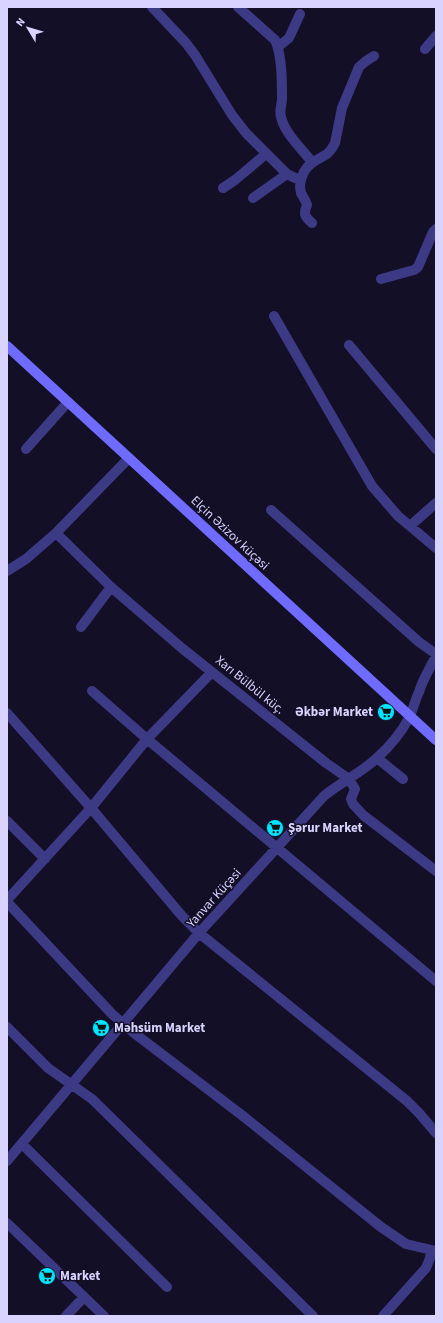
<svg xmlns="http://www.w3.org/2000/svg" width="443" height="1323" font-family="'Source Sans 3',sans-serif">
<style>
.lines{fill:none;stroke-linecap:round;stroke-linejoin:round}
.street{stroke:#3d3a85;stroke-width:10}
.secondary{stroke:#6f6bff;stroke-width:10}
.labels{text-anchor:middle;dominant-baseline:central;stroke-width:3;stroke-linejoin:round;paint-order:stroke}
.street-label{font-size:13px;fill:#d9d4ff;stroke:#130f26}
.poi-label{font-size:13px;font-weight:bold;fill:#d9d4ff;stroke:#130f26;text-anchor:start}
</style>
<rect width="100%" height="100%" fill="#130f26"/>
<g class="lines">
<path class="street" d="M152,7L186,43L195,55L232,115L246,133L287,174L295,178L301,180
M238,7L275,40C282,55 282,81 282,98C282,105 279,110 281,117C285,134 302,149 312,162
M278,47L289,38L300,14
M425,49L436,36
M223,188L235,180L266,154
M253,198L287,174
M312,223C305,217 303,214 307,205C306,201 303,197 301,193C298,183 303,169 312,163C323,155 328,157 335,143L342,108L359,67L366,61L374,56
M381,279L414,270L418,267L433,232L436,229
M274,316L372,486L398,516L436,548
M349,345L436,449
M26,449L68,402
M271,510L419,642L436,654
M410,526L436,503
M56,533L111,587L183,649L326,763L349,779L355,789L351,799L353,804L363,815L436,871
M7,571L26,559L56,533L129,458
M81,627L111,587
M92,691L147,739L436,981
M7,713L91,808L182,916L199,933L407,1101L419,1113L436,1133
M377,758L403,779
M7,821L45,859
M7,900L91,808L147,739L212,672
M7,902L112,1014L134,1033L243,1116L381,1227L406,1244L436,1251
M7,1027L48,1068L92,1099L313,1316
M22,1144L167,1287
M7,1161L199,933L324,796C341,782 361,773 377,758C389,747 401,733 409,718C413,710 415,700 419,692C423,679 430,668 436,656
M7,1223L104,1316
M66,1316L84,1297
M383,1316L426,1268L430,1258L431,1250"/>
<path class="secondary" d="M7,346L436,740"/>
</g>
<defs>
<g id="supermarket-disc" transform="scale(0.9)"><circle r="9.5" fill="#00e5ff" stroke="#130f26"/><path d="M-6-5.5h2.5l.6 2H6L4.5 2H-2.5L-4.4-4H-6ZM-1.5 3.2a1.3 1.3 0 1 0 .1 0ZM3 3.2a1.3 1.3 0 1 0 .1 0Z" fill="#111"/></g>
</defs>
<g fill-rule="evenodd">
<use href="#supermarket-disc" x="386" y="712"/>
<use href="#supermarket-disc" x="275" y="828"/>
<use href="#supermarket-disc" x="101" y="1028"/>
<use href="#supermarket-disc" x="47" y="1276"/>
</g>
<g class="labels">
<g class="street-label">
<text transform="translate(230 533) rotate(43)">Elçin Əzizov küçəsi</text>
<text transform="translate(250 685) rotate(39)">Xarı Bülbül küç.</text>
<text transform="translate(214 898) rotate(-48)">Yanvar Küçəsi</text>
</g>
<g class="poi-label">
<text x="373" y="712" text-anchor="end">Əkbər Market</text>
<text x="288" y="828">Şərur Market</text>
<text x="114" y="1028">Məhsüm Market</text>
<text x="60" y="1276">Market</text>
</g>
</g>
<rect width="443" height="1323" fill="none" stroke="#d9d4ff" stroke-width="16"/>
<g transform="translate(28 28) rotate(308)" stroke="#130f26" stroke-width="3" paint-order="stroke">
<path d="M0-3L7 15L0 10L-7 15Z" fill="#d9d4ff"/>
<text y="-6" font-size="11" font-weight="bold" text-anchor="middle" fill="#d9d4ff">N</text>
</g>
</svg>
